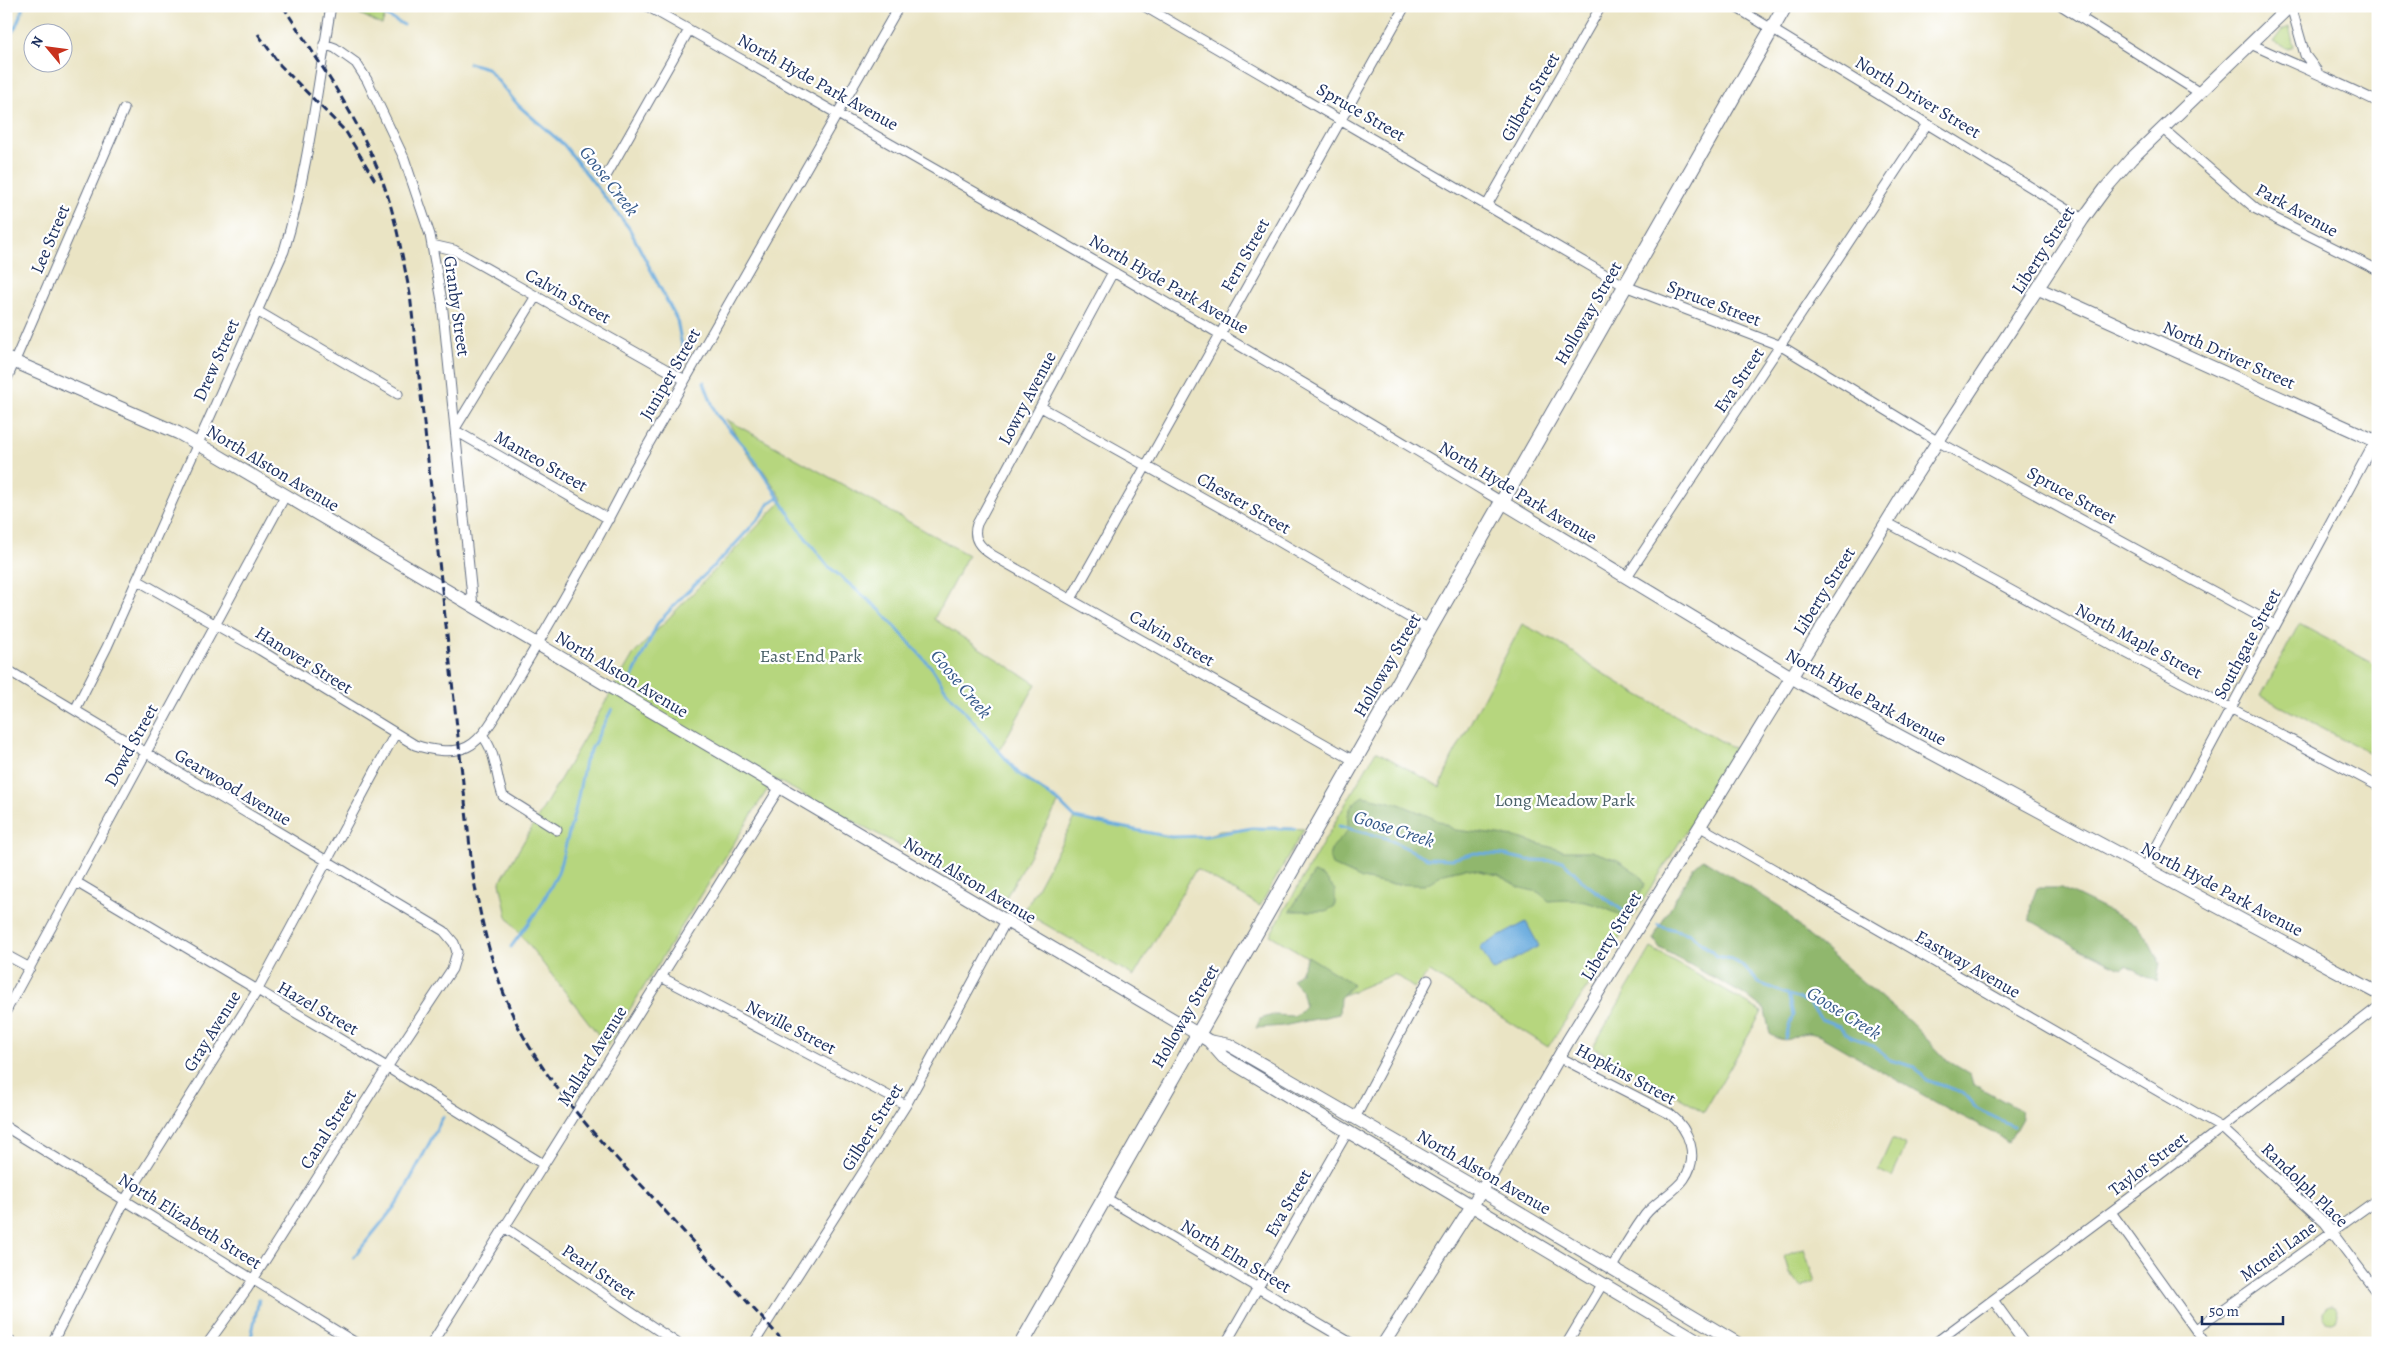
<svg xmlns="http://www.w3.org/2000/svg" width="2384" height="1349" font-family="Alegreya,serif">
<style>
.green{fill:#b6d67e;stroke:#68826e}
.forest{fill:#90b76d;stroke:#567366}
.water{fill:#6aacde;stroke:#426e9e}
.lines{fill:none;stroke-linecap:round;stroke-linejoin:round}
.stream{stroke:#6aacde;stroke-width:3}
.street-casing{stroke:#636e82;stroke-width:11}
.secondary-casing{stroke:#636e82;stroke-width:14}
.primary-casing{stroke:#636e82;stroke-width:16}
.street{stroke:#fff;stroke-width:9}
.secondary{stroke:#fff;stroke-width:12}
.primary{stroke:#fff;stroke-width:14}
.rail{stroke:#1b2f5e;stroke-width:3;stroke-dasharray:8 4;stroke-linecap:butt}
.labels{text-anchor:middle;dominant-baseline:central;stroke-width:4.5;stroke-linejoin:round;paint-order:stroke}
.street-label{font-size:18px;fill:#1b2f5e;stroke:#fff}
.park-label{font-size:18px;fill:#4a6168;stroke:#fff}
.water-label{font-size:19px;font-style:italic;fill:#375b8b;stroke:#fff}
</style>
<rect width="100%" height="100%" fill="#fff"/>
<filter id="ink" filterUnits="userSpaceOnUse"><feTurbulence type="fractalNoise" baseFrequency=".02" numOctaves="2"/><feDisplacementMap in="SourceGraphic" scale="10" xChannelSelector="R" yChannelSelector="G"/><feConvolveMatrix kernelMatrix="1 2 1 2 8 2 1 2 1" color-interpolation-filters="sRGB"/></filter>
<filter id="wash" filterUnits="userSpaceOnUse"><feTurbulence type="fractalNoise" baseFrequency=".0096" numOctaves="4" result="noise"/><feDisplacementMap in="SourceGraphic" scale="20" xChannelSelector="R" yChannelSelector="G"/><feGaussianBlur stdDeviation="1.12" result="paint"/><feColorMatrix in="noise" values="0 0 0 0 0 0 0 0 0 0 0 0 0 0 0 0 0 1.4 0 .05"/><feComposite in="paint" operator="in"/></filter>
<g filter="url(#wash)">
<rect width="100%" height="100%" fill="#eae4c4"/>
<path class="green" d="M344,6H388L382,25Z
M2289,27L2294,46L2288,49L2273,42L2282,30Z
M726,419L968,555L934,619L1036,684L999,751L1027,781L1059,802L1004,901L774,779L607,1046L507,917L500,882L633,655L783,500L763,470L755,465Z
M1522,624L1555,641L1576,654L1588,664L1630,690L1737,750L1623,933L1548,1047L1430,972L1414,988L1394,974L1312,1008L1336,974L1270,935L1376,751L1440,787L1451,760Z
M2299,624L2378,666V757L2261,696Z
M1075,818L1171,837L1205,836L1220,831L1273,827L1304,829L1260,906L1196,869L1134,976L1024,912Z
M1651,948L1762,1012L1704,1112L1593,1047Z
M1892,1139L1906,1146L1892,1177L1878,1170Z
M1804,1249L1815,1282L1801,1287L1789,1273L1784,1256Z
M2322 1313a8 8 0 1 1 16 0a8 8 0 1 1-16 0Z"/>
<path class="forest" d="M1363,796L1399,804L1433,818L1455,830L1515,837L1564,851H1591L1618,860L1641,876L1645,884L1633,906L1623,916C1593,903 1582,898 1549,901L1538,892L1521,888L1498,875L1465,868L1444,873L1425,885L1387,884L1362,879L1332,865C1323,846 1343,842 1348,829C1349,826 1347,820 1348,817C1348,808 1356,800 1363,796Z
M1703,859L1782,908L1803,931L1911,1023L1948,1061L1970,1074L1973,1084L2020,1110L2022,1118L2008,1143L1993,1132L1944,1107L1820,1036C1817,1035 1812,1033 1808,1033C1790,1034 1790,1047 1770,1034L1765,1010L1748,997L1660,948L1654,939L1657,931L1693,868Z
M1314,873L1324,877L1335,890V906L1326,911H1290Z
M2037,888H2061L2137,925L2149,942L2160,963L2157,982L2126,965L2121,968L2082,950L2030,920L2031,904Z
M1308,956L1353,984L1340,998L1339,1014L1283,1026L1256,1028L1260,1019L1273,1015L1295,1016L1305,1006L1301,990L1292,980L1300,973Z"/>
<path class="water" d="M1526,922L1539,946L1493,971L1480,947Z"/>
<g class="lines">
<path class="stream" d="M368,6L404,25
M6,40L15,28L24,6
M469,63L487,68L519,106L564,145L629,228L677,320L683,351
M704,382L716,414L750,453L801,532L828,566L880,610L932,668L946,690L1019,774L1059,802L1075,818L1171,837L1206,836L1252,828L1295,829
M631,679L658,623L681,598L727,553L762,515L769,503L778,497
M1339,826L1386,838L1427,858L1452,859L1475,853L1505,855L1527,860L1563,861L1586,884L1630,916
M1658,925L1690,934L1717,956L1731,959L1743,966L1759,983L1809,1003L1821,1019L1839,1026L1851,1037L1870,1044L1890,1060L1915,1067L1926,1080L1962,1092L1977,1109L2013,1126
M511,947L540,907L558,873L576,807L585,761L612,709
M1785,1038L1793,1015L1788,994
M354,1257L399,1201L443,1117
M250,1343L259,1299"/>
</g>
</g>
<g filter="url(#ink)">
<g class="lines">
<g class="street-casing">
<path id="street" d="M647,6C934,168 1220,331 1502,502
M1144,6L1625,286L1781,346L1937,441L2275,625
M1734,6L2083,219
M2062,6L2200,93
M2291,6L2305,55L2317,71
M2081,18L2088,6
M324,44L335,48L356,63L367,80L404,158L430,235L442,301L473,606
M2251,44C2293,64 2336,81 2378,102
M2163,129L2256,209L2378,270
M605,178L689,30
M1487,205L1601,6
M432,245L454,250L685,380
M1113,272L977,524C972,539 980,547 992,555L1353,760
M257,311L398,394
M6,381L124,109
M1041,407L1237,517L1429,629
M456,427L536,296
M456,431L609,519
M1886,522L2111,645L2378,786
M1626,578L1927,124
M137,580L260,650L415,745C430,750 452,754 467,747C487,738 504,699 516,680C557,612 597,543 633,471L899,6
M1071,599L1405,6
M6,669L444,931L454,943L457,952L452,969L395,1055L247,1289L208,1343
M75,710L107,647L284,251C308,172 317,88 331,6
M482,735C497,753 495,775 503,796L557,830
M1699,826L2222,1128L2325,1223L2378,1293
M2145,868L2378,435
M76,882L377,1061L543,1164
M6,955L30,968
M661,977L906,1105
M6,1011L285,496
M1559,1057L1670,1114C1689,1129 1700,1157 1684,1179C1674,1193 1656,1201 1645,1215C1633,1232 1622,1250 1612,1267
M1355,1118L1428,980
M6,1127L356,1343
M1104,1197L1351,1343
M2111,1212L2205,1343
M504,1227L677,1343
M1993,1300L2024,1343
M2196,1329L2378,1199
M6,1339L13,1343
M52,1343L125,1200L257,991L395,734
M432,1343L780,787
M754,1343L906,1105L1006,921
M1226,1343L1348,1131
M1567,1343L1603,1283
M1935,1343L2159,1176L2378,1007"/>
</g>
<g class="secondary-casing">
<path id="secondary" d="M2039,289L2378,442
M6,358L178,433L214,453L1191,1030L1209,1041L1229,1045L1499,1201L1737,1343
M1502,502L1803,684L2378,993
M1209,1041L1223,1057L1702,1343
M1384,1343L1489,1179L1568,1041L1910,484L2083,219L2105,189L2131,159L2290,6"/>
</g>
<g class="primary-casing">
<path id="primary" d="M1022,1343L1785,6"/>
</g>
<use href="#street" class="street"/>
<use href="#secondary" class="secondary"/>
<use href="#primary" class="primary"/>
<path class="rail" d="M283,6C315,57 353,109 376,165C394,205 401,251 410,294L473,875C482,927 494,976 517,1024C549,1087 599,1140 647,1191C693,1242 738,1292 785,1343
M258,34L280,65L346,132L376,182"/>
</g>
</g>
<g class="labels">
<g class="street-label">
<text transform="translate(818 82) rotate(29)">North Hyde Park Avenue</text>
<text transform="translate(1530 97) rotate(-60)">Gilbert Street</text>
<text transform="translate(1918 97) rotate(31)">North Driver Street</text>
<text transform="translate(1361 112) rotate(30)">Spruce Street</text>
<text transform="translate(2297 210) rotate(29)">Park Avenue</text>
<text transform="translate(50 239) rotate(-67)">Lee Street</text>
<text transform="translate(2043 250) rotate(-57)">Liberty Street</text>
<text transform="translate(1245 255) rotate(-61)">Fern Street</text>
<text transform="translate(1169 284) rotate(30)">North Hyde Park Avenue</text>
<text transform="translate(568 296) rotate(29)">Calvin Street</text>
<text transform="translate(1714 303) rotate(21)">Spruce Street</text>
<text transform="translate(457 306) rotate(82)">Granby Street</text>
<text transform="translate(1588 313) rotate(-60)">Holloway Street</text>
<text transform="translate(2229 355) rotate(24)">North Driver Street</text>
<text transform="translate(216 360) rotate(-66)">Drew Street</text>
<text transform="translate(670 374) rotate(-60)">Juniper Street</text>
<text transform="translate(1739 380) rotate(-56)">Eva Street</text>
<text transform="translate(1027 398) rotate(-62)">Lowry Avenue</text>
<text transform="translate(541 461) rotate(30)">Manteo Street</text>
<text transform="translate(273 468) rotate(31)">North Alston Avenue</text>
<text transform="translate(1518 492) rotate(31)">North Hyde Park Avenue</text>
<text transform="translate(2072 495) rotate(29)">Spruce Street</text>
<text transform="translate(1244 503) rotate(30)">Chester Street</text>
<text transform="translate(1824 591) rotate(-58)">Liberty Street</text>
<text transform="translate(1172 638) rotate(30)">Calvin Street</text>
<text transform="translate(2139 641) rotate(28)">North Maple Street</text>
<text transform="translate(2247 644) rotate(-62)">Southgate Street</text>
<text transform="translate(304 660) rotate(32)">Hanover Street</text>
<text transform="translate(1387 665) rotate(-60)">Holloway Street</text>
<text transform="translate(622 674) rotate(31)">North Alston Avenue</text>
<text transform="translate(1866 697) rotate(29)">North Hyde Park Avenue</text>
<text transform="translate(131 745) rotate(-61)">Dowd Street</text>
<text transform="translate(233 787) rotate(31)">Gearwood Avenue</text>
<text transform="translate(970 880) rotate(31)">North Alston Avenue</text>
<text transform="translate(2222 889) rotate(28)">North Hyde Park Avenue</text>
<text transform="translate(1611 936) rotate(-59)">Liberty Street</text>
<text transform="translate(1968 964) rotate(30)">Eastway Avenue</text>
<text transform="translate(318 1008) rotate(30)">Hazel Street</text>
<text transform="translate(1185 1016) rotate(-60)">Holloway Street</text>
<text transform="translate(791 1027) rotate(27)">Neville Street</text>
<text transform="translate(212 1031) rotate(-58)">Gray Avenue</text>
<text transform="translate(592 1056) rotate(-58)">Mallard Avenue</text>
<text transform="translate(1626 1074) rotate(28)">Hopkins Street</text>
<text transform="translate(872 1127) rotate(-58)">Gilbert Street</text>
<text transform="translate(328 1129) rotate(-58)">Canal Street</text>
<text transform="translate(2148 1164) rotate(-37)">Taylor Street</text>
<text transform="translate(1484 1172) rotate(30)">North Alston Avenue</text>
<text transform="translate(2305 1185) rotate(44)">Randolph Place</text>
<text transform="translate(1288 1203) rotate(-60)">Eva Street</text>
<text transform="translate(190 1221) rotate(32)">North Elizabeth Street</text>
<text transform="translate(2278 1251) rotate(-36)">Mcneil Lane</text>
<text transform="translate(1236 1256) rotate(31)">North Elm Street</text>
<text transform="translate(599 1272) rotate(34)">Pearl Street</text>
</g>
<g class="park-label">
<text x="811" y="656">East End Park</text>
<text x="1565" y="800">Long Meadow Park</text>
</g>
<g class="water-label">
<text transform="translate(609 181) rotate(52)">Goose Creek</text>
<text transform="translate(961 684) rotate(50)">Goose Creek</text>
<text transform="translate(1394 829) rotate(18)">Goose Creek</text>
<text transform="translate(1844 1013) rotate(32)">Goose Creek</text>
</g>
</g>
<rect width="2384" height="1349" fill="none" stroke="#fff" stroke-width="25"/>
<g transform="translate(48 48) rotate(299)"><circle r="24" fill="#ffffff" stroke="#a4acbf"/>
<path d="M0-4L9 19L0 12L-9 19Z" fill="#c8321e"/>
<text y="-8" font-size="14" font-weight="bold" text-anchor="middle" fill="#1b2f5e">N</text>
</g>
<path d="M2202 1316v8h81v-8" fill="none" stroke="#1b2f5e" stroke-width="2.5"/>
<text x="2209" y="1316" font-size="15" fill="#1b2f5e" stroke="#ffffff" stroke-width="4" paint-order="stroke">50 m</text>
</svg>
